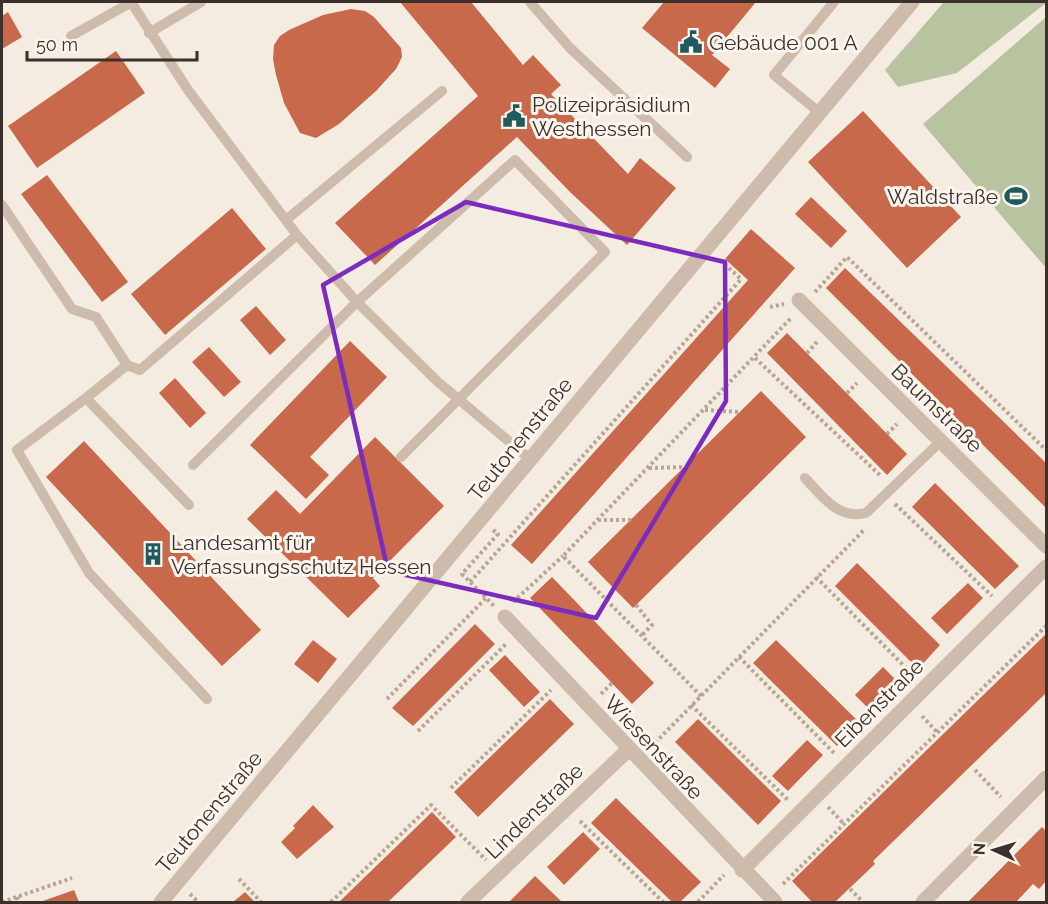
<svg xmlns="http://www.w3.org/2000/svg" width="1048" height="904" font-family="Raleway,sans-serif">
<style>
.green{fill:#b8c4a0}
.building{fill:#c8694b}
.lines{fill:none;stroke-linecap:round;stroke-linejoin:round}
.path{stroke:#b9a596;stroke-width:4;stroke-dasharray:3 3;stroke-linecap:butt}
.service{stroke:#cdbbac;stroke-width:10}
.minor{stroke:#cdbbac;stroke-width:15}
.marked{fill:none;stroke:#7b2cbf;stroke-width:4.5;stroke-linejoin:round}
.labels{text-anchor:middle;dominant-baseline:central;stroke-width:6;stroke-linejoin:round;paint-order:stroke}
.poi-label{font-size:21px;fill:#3b302b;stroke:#fbf5ee;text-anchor:start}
.street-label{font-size:21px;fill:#3b302b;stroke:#fbf5ee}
</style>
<rect width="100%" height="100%" fill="#f4ebe1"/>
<path class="green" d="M944,2H1046V3L957,73L898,87L885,70Z
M1046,17V268L923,124Z"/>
<path class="building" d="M400,2H471L523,65L533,55L561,85L551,94L628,174L640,158L676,188L627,245L570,192L517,137L375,265L335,223L478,96Z
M664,2H756L712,55L730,69L715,88L642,28Z
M351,9L365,11L374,17L401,48L402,57L396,69L376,91L339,124L316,138L300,133L284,103L276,75L273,59L274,45L280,36L289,30L323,15Z
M8,12L22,37L2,49V16Z
M116,51L145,93L37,168L8,126Z
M863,111L961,217L907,268L808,162Z
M47,175L128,282L102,302L21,194Z
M811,197L847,231L831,248L795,214Z
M232,208L266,249L165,335L131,294Z
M751,229L795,268L532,564L511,545L748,280L725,259Z
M845,268L1046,463V508L826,288Z
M256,306L286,340L270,355L240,320Z
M787,333L907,454L887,475L767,353Z
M350,341L387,377L310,457L329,475L306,499L250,445Z
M209,347L241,382L224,397L192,362Z
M175,378L206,413L190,428L159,393Z
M761,391L806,437L633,608L588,562Z
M375,437L444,506L373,578L380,586L348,618L247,519L276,490L300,514Z
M84,441L261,630L222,666L46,477Z
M935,483L1019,566L995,589L912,507Z
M857,563L940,645L918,669L835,586Z
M552,577L654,683L632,704L530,598Z
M968,583L983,598L947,634L931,618Z
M475,624L495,644L413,726L392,708Z
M1046,634V693L873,861L875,864L835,902H812L792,881Z
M313,640L337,659L318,683L294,664Z
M776,640L859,722L837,746L753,663Z
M505,655L540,692L524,707L489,670Z
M883,667L897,681L869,709L855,695Z
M550,699L574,724L478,817L454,792Z
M698,719L781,801L758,825L675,742Z
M807,740L823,755L788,791L772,776Z
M616,798L701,882L680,902H672L591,823Z
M313,805L334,827L297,859L281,842L295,828L293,826Z
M432,812L456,837L388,902H339Z
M1042,827L1046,831V881L1039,889L1033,884L1016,902H968Z
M583,832L600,849L564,885L547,867Z
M535,876L562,902H509Z
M74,890L79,902H40Z
M245,892L255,902H233Z"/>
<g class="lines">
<path class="path" d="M815,292L847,257L1046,450
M770,307L784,304
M807,353L817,342
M755,358L881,476
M847,393L857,383
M705,410L740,412
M887,434L897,424
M649,468L684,467
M895,504L992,596
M598,520H631
M493,530L498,534L462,574L494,606
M816,577L913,675
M470,582L741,279L720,260
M513,602L563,556
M636,605L652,625L641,636
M739,657L835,754
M601,694L612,683
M701,696L563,556L792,317
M387,699L486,598
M691,705L788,800
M922,716L937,732
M418,731L507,643
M651,747L864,530
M975,770L1001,797
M451,788L551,690
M828,807L844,824
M580,821L663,902
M239,879L261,902
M783,884L1046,626
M850,889L863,902
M190,894L198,902
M17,897L19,902
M2,902L72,878
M331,902L431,805L486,860
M698,902L724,875"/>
<path class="service" d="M131,2L188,90L297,235L357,302L438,382L530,459
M530,2L570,48L687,157
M149,33L201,2
M71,36L132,2
M820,113L774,75L834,2
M2,205L72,309L96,317L127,365L140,370L297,235
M286,220L442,91
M86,398L127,365
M193,465L357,302L515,160L605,252L401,457
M805,478C822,496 838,520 866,513L941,441
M189,505L86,398L17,450L89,573L207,699"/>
<path class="minor" d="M799,300L1046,546
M505,617L775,902
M742,870L1046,567
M161,902L912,2
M468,902L628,750
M923,902L1046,778"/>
</g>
<path class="marked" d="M466,202L725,262L726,401L596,618L388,571L323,285Z"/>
<defs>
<g id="civic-bare" transform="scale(1.8)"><path d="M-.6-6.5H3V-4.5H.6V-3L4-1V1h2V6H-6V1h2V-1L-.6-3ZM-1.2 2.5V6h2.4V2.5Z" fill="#1f5a5e" stroke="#fbf5ee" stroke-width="2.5" paint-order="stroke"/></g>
<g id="stadium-bare" transform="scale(1.8)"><path d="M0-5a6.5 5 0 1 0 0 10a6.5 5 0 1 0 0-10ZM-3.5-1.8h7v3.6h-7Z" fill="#1f5a5e" stroke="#fbf5ee" stroke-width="2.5" paint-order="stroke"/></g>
<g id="building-bare" transform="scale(1.8)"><path d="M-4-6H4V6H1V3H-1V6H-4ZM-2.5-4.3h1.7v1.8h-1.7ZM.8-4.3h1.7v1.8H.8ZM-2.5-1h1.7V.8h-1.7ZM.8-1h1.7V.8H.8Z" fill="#1f5a5e" stroke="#fbf5ee" stroke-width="2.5" paint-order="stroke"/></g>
</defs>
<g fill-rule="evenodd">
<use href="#civic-bare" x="691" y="42"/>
<use href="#civic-bare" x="514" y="116"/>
<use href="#stadium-bare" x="1016" y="196"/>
<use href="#building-bare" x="153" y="554"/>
</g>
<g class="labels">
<g class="poi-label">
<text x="709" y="42">Gebäude 001 A</text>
<text x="532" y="104">Polizeipräsidium<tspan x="532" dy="24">Westhessen</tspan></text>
<text x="998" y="196" text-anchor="end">Waldstraße</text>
<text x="171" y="542">Landesamt für<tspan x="171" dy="24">Verfassungsschutz Hessen</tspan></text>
</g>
<g class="street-label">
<text transform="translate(937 408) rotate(44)">Baumstraße</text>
<text transform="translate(520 439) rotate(-51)">Teutonenstraße</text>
<text transform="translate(879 703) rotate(-45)">Eibenstraße</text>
<text transform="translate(654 747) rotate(47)">Wiesenstraße</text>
<text transform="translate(534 811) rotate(-44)">Lindenstraße</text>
<text transform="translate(209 812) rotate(-50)">Teutonenstraße</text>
</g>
</g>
<rect width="1048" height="904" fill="none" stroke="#3b302b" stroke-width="6"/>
<g transform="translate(994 850) rotate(274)" stroke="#fbf5ee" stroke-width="4.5" paint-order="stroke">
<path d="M0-4.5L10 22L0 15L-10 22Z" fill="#3b302b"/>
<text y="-9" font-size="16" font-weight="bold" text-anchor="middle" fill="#3b302b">N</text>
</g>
<path d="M27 51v9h170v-9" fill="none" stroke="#3b302b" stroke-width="3"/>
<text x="36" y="51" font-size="18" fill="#3b302b" stroke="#fbf5ee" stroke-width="4.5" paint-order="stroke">50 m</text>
</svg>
